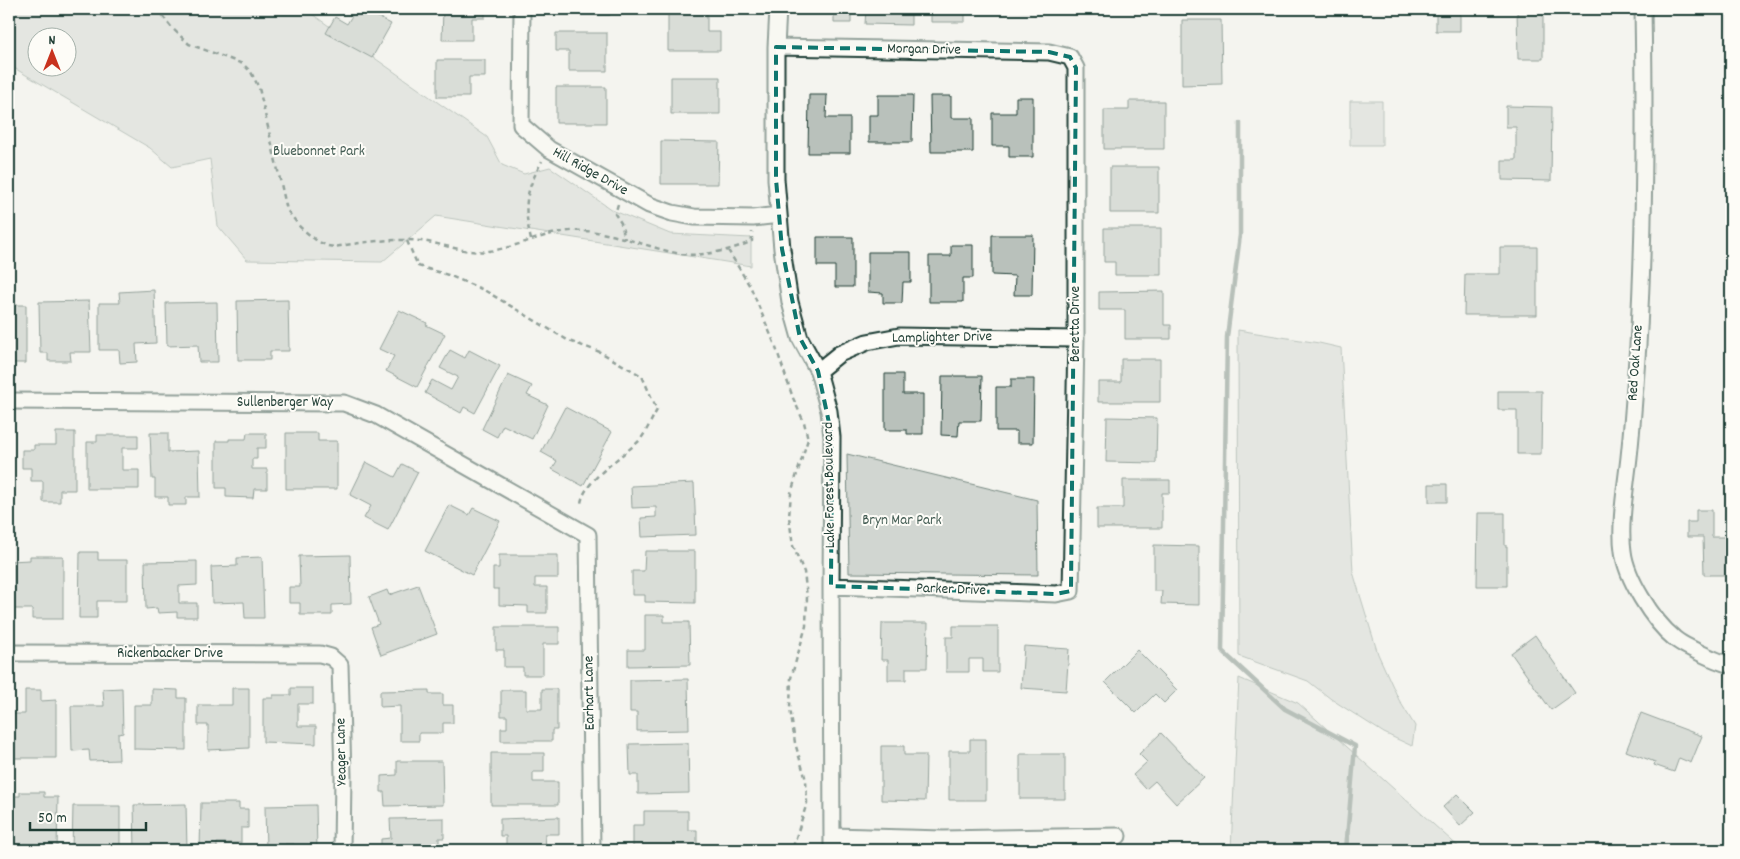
<svg xmlns="http://www.w3.org/2000/svg" width="1740" height="859" font-family="Dekko,sans-serif">
<style>
.green{fill:#d1d6d1;stroke:#788a82;fill-rule:evenodd}
.lines{fill:none;stroke-linecap:round;stroke-linejoin:round}
.stream{stroke:#6e8179;stroke-width:4.5}
.building{fill:#b9c1bb;stroke:#1f3d34}
.minor-casing{stroke:#1f3d34;stroke-width:19}
.path{stroke:#1f3d34;stroke-width:2.5;stroke-dasharray:5 4;stroke-linecap:butt}
.minor{stroke:#fdfcf7;stroke-width:15}
.marked{fill:none;stroke:#0f766e;stroke-width:4;stroke-dasharray:10 6;stroke-linejoin:round}
.labels{text-anchor:middle;dominant-baseline:central;stroke-width:4;stroke-linejoin:round;paint-order:stroke}
.street-label{font-size:15px;fill:#1f3d34;stroke:#fdfcf7}
.park-label{font-size:15px;fill:#435c53;stroke:#fdfcf7}
</style>
<rect width="100%" height="100%" fill="#f4f4ef"/>
<filter id="ink" filterUnits="userSpaceOnUse"><feTurbulence type="fractalNoise" baseFrequency=".02" numOctaves="2"/><feDisplacementMap in="SourceGraphic" scale="10" xChannelSelector="R" yChannelSelector="G"/><feConvolveMatrix kernelMatrix="1 2 1 2 8 2 1 2 1" color-interpolation-filters="sRGB"/></filter>
<g filter="url(#ink)">
<path class="green" d="M9,9H274L283,14L309,12L487,137L502,165L524,174L550,167L612,210L670,234L751,238V266L436,216L382,262L247,260L218,226L210,159L172,167L150,148L9,65ZM38,38H68V68H38Z
M1350,101H1382V145H1350Z
M1238,330L1319,343L1341,348L1353,572L1378,654L1399,700L1415,726L1412,746L1384,733L1331,699L1308,681L1239,656Z
M847,454L1037,500L1038,575L849,573Z
M1239,678L1298,703L1462,850H1231Z"/>
<g class="lines">
<path class="stream" d="M1240,123V235L1227,337L1222,651L1285,709L1355,746L1346,850"/>
</g>
<path class="building" d="M356,9H363L391,24L372,58L326,33L335,17L347,24Z
M443,9H485V18H472V40H442Z
M555,9H610V15H555Z
M834,9H851V23H834Z
M866,9H911V25L865,24Z
M931,9H965V22H931Z
M999,9H1037V11L999,10Z
M1436,9H1460V31H1436Z
M1517,9H1543V59H1518Z
M668,11H707V32H720V51H668Z
M1182,20H1221L1222,84L1182,85Z
M556,33H607V71H569V51H556Z
M437,60H485V77H469V97H437Z
M671,77H720V114H671Z
M556,87H606V123H556Z
M809,95H827L826,118H850V153H808Z
M878,95H913L912,142H869V115H878Z
M930,96H951V118H973V152H931Z
M1016,97H1033V157H1009V146H992V113H1016Z
M1129,101H1164V149H1104V110H1129Z
M1506,106L1552,107L1551,181L1502,180V160H1516V127H1506Z
M661,141L719,142L718,184H661Z
M1110,167H1159V213H1110Z
M1104,228H1161V275H1115V262H1104Z
M992,235H1033L1032,295H1014L1015,276L992,275Z
M817,237H853V287H835V266H817Z
M951,245H973V278H963V302H929V256H951Z
M1500,247H1537V315H1464L1465,274H1500Z
M868,252H911V282H903L902,303H883V293L868,292Z
M154,290L156,343L136,344L137,362L120,363L119,350H99V303H120L119,292Z
M1164,291V325H1171V339H1125V310H1099V292Z
M288,300L289,351H270V360H238L237,301Z
M89,301L91,352H70L71,361H48V353H40L39,302Z
M217,302L218,362H199L198,345L167,346L166,303Z
M9,305H26V363H9Z
M399,310L427,323L426,325L445,334L417,387L386,371L394,356L379,349Z
M450,350L465,358L469,350L500,366L475,413L464,407L461,413L425,393L432,380L451,390L458,377L440,368Z
M1121,359H1160V402H1098V382H1121Z
M885,374H903V394H923V434H907V430H885Z
M508,375L532,386L527,395L548,405L532,439L503,425L497,437L482,429Z
M942,376H982L981,421H959L958,436L941,435Z
M1011,379H1034L1033,443H1017V431H996V387H1011Z
M1498,391H1542L1541,454H1517V410H1498Z
M565,407L612,432L583,486L552,469L557,461L541,452Z
M1107,417L1157,418L1156,463L1106,462Z
M56,432H75V490H60V502H43V481H31V468H22V450H34V445H56Z
M150,433H168V452L199,451L200,497H186V505H168V497H155V479H152Z
M247,433H266V448H257V459H252V469H267V489H254L253,498L226,497V488H216V441H229V439H246Z
M286,433H318V441H337V489H286Z
M97,435H138V448H122V470H139V489H87V442H97Z
M366,462L395,477L402,464L418,472L388,530L364,518L371,506L350,495Z
M1123,480H1170V493H1162V528H1097V508H1123Z
M694,483L696,535L642,537L641,518L656,517V507L632,508L631,486Z
M1429,484H1447V502H1429Z
M449,505L469,515L473,508L500,521L472,575L425,551Z
M1696,510H1712V537H1729V557H1731V575H1704L1703,537H1687V522H1696Z
M1478,513H1505V546H1507V586H1477Z
M1154,545L1199,546V605L1161,604L1162,591H1154Z
M645,551H695V603L645,602V595H632V571H644Z
M80,552H98V560H127V601H97V618H79Z
M350,555L351,604L332,605V615H300V603H289V587H300L299,556Z
M499,555H558V578H535V587H547V613H528V606L499,605V589H493V568H499Z
M30,556H63V619H32V609H10V561L30,560Z
M262,557L264,618H245L244,602L212,603L211,567L237,566V558Z
M197,561V585L179,586V603H197V617H177V612L158,613L157,608L146,609L145,562Z
M418,585L437,634L381,655L371,627L379,624L369,597L387,590L389,595Z
M645,615H664V622H689L690,665L628,666V650H645Z
M882,623H928L927,668H906V680H888V660H881Z
M953,626H998V672H983V659H969V672H946V637H953Z
M496,627H559V644H543V675H523V667H504V650H496Z
M1535,635L1575,693L1551,710L1511,653Z
M1024,646L1069,649L1066,691L1021,688Z
M1137,650L1177,690L1164,703L1155,694L1136,713L1105,682Z
M688,679L689,730L637,731V712H630V680Z
M122,688L123,733L118,734L119,760L90,761L89,750L72,751L71,706H104L103,689Z
M232,688H249V748L208,750V725H198V705H232Z
M291,688H313V704H298V726H316V744L263,742V698H273V695H291Z
M152,689L178,690V698H186V750L134,749V705H152Z
M542,689H557V730H552V741H501V728H507V716H501V690H526V709H542Z
M25,690H41V701L56,700V758H9V714H25Z
M429,690V694H443V705H453V723H443V733H419V741H400V706L380,707V691Z
M1641,713L1702,736L1691,763L1679,758L1674,772L1654,765L1655,762L1626,751Z
M1161,733L1204,778L1176,804L1155,781L1146,789L1133,775L1147,762L1139,754Z
M970,739H986V800H949V751H970Z
M688,743L689,793L638,794V775H630L629,744Z
M881,746H904V755H926L925,801L881,800Z
M491,753H544V772H533V782H558V805H491Z
M1020,754H1065V799H1020Z
M397,761H442L443,805L385,806L384,792H381V776L397,775Z
M20,792H44V797H58L57,850H40V845L23,844L22,850H9V796H20Z
M1457,794L1475,812L1460,826L1443,807Z
M201,803H239V809H248V828H241V843H217V850H200Z
M186,804L187,850H135L134,805Z
M316,805L317,850H294V844H285V850H266L265,806Z
M73,806H120V846H90V850H72Z
M644,811H688V830H697V850H633V825H644Z
M559,817V834H545L546,850H506V836H500V819Z
M444,818V838H439V850H381V839L391,838L390,819Z"/>
<g class="lines">
<g class="minor-casing">
<path id="minor" d="M522,9L521,125L549,149L649,205L672,213L694,217L753,218L779,215
M778,9L776,47V179L782,249L790,302L800,338L818,371L829,411L832,437L831,586L832,850
M1643,9C1645,121 1645,233 1638,345C1635,382 1633,420 1629,457C1626,486 1619,524 1623,551C1626,578 1653,621 1674,638C1683,646 1720,663 1731,665
M776,47L1049,52L1070,57L1076,68V339L1071,591L1056,594L831,586
M818,371L839,354L867,342L899,336L1076,339
M9,401L344,403L376,415L588,535L592,850
M9,653L320,654L331,657L340,665L343,776L342,850
M833,836L943,839L1118,836"/>
</g>
<path class="path" d="M157,9L172,28L189,44L243,64L251,72L259,88L287,210L300,227L317,241L328,246L334,247C362,242 393,238 421,241C445,244 465,254 489,251C522,247 551,228 585,231C618,233 649,248 681,254C701,257 734,250 752,241V232
M618,204L615,214L621,223L625,239
M531,240C523,205 525,193 542,161
M407,241L418,266L448,275L484,290L569,341L600,352L642,376L657,410C651,420 646,433 639,441C623,456 580,483 581,506
M728,250L751,288L775,345L793,398L804,422L808,439L791,493L789,517L793,546L804,572L807,597L806,626L791,678L790,708L795,743L806,780L807,803L792,850"/>
<use href="#minor" class="minor"/>
</g>
</g>
<path d="M0 0H1740V859H0ZM776,47L1049,52L1070,57L1076,68L1071,591L1056,594L831,586L832,437L818,371L800,338L782,249L776,179Z" fill="#f4f4ef" fill-opacity=".55" fill-rule="evenodd"/>
<path class="marked" d="M776,47L1049,52L1070,57L1076,68L1071,591L1056,594L831,586L832,437L818,371L800,338L782,249L776,179Z"/>
<g class="labels">
<g class="street-label">
<text transform="translate(924 50) rotate(1)">Morgan Drive</text>
<text transform="translate(590 172) rotate(29)">Hill Ridge Drive</text>
<text transform="translate(1076 324) rotate(-90)">Beretta Drive</text>
<text transform="translate(942 338) rotate(-1)">Lamplighter Drive</text>
<text transform="translate(1636 363) rotate(-86)">Red Oak Lane</text>
<text x="285" y="403">Sullenberger Way</text>
<text transform="translate(830 485) rotate(-91)">Lake Forest Boulevard</text>
<text transform="translate(951 590) rotate(2)">Parker Drive</text>
<text x="170" y="654">Rickenbacker Drive</text>
<text transform="translate(590 693) rotate(-91)">Earhart Lane</text>
<text transform="translate(342 752) rotate(-91)">Yeager Lane</text>
</g>
<g class="park-label">
<text x="319" y="152">Bluebonnet Park</text>
<text x="902" y="521">Bryn Mar Park</text>
</g>
</g>
<rect width="1740" height="859" fill="none" stroke="#fdfcf7" stroke-width="30"/>
<rect x="15" y="15" width="1710" height="829" fill="none" stroke="#1f3d34" stroke-width="2" filter="url(#ink)"/>
<g transform="translate(52 52)"><circle r="24" fill="#fdfcf7" stroke="#a4b0a9"/>
<path d="M0-4L9 19L0 12L-9 19Z" fill="#c8321e"/>
<text y="-8" font-size="14" font-weight="bold" text-anchor="middle" fill="#1f3d34">N</text>
</g>
<path d="M30 822v8h116v-8" fill="none" stroke="#1f3d34" stroke-width="2.5"/>
<text x="38" y="822" font-size="15" fill="#1f3d34" stroke="#fdfcf7" stroke-width="4" paint-order="stroke">50 m</text>
</svg>
